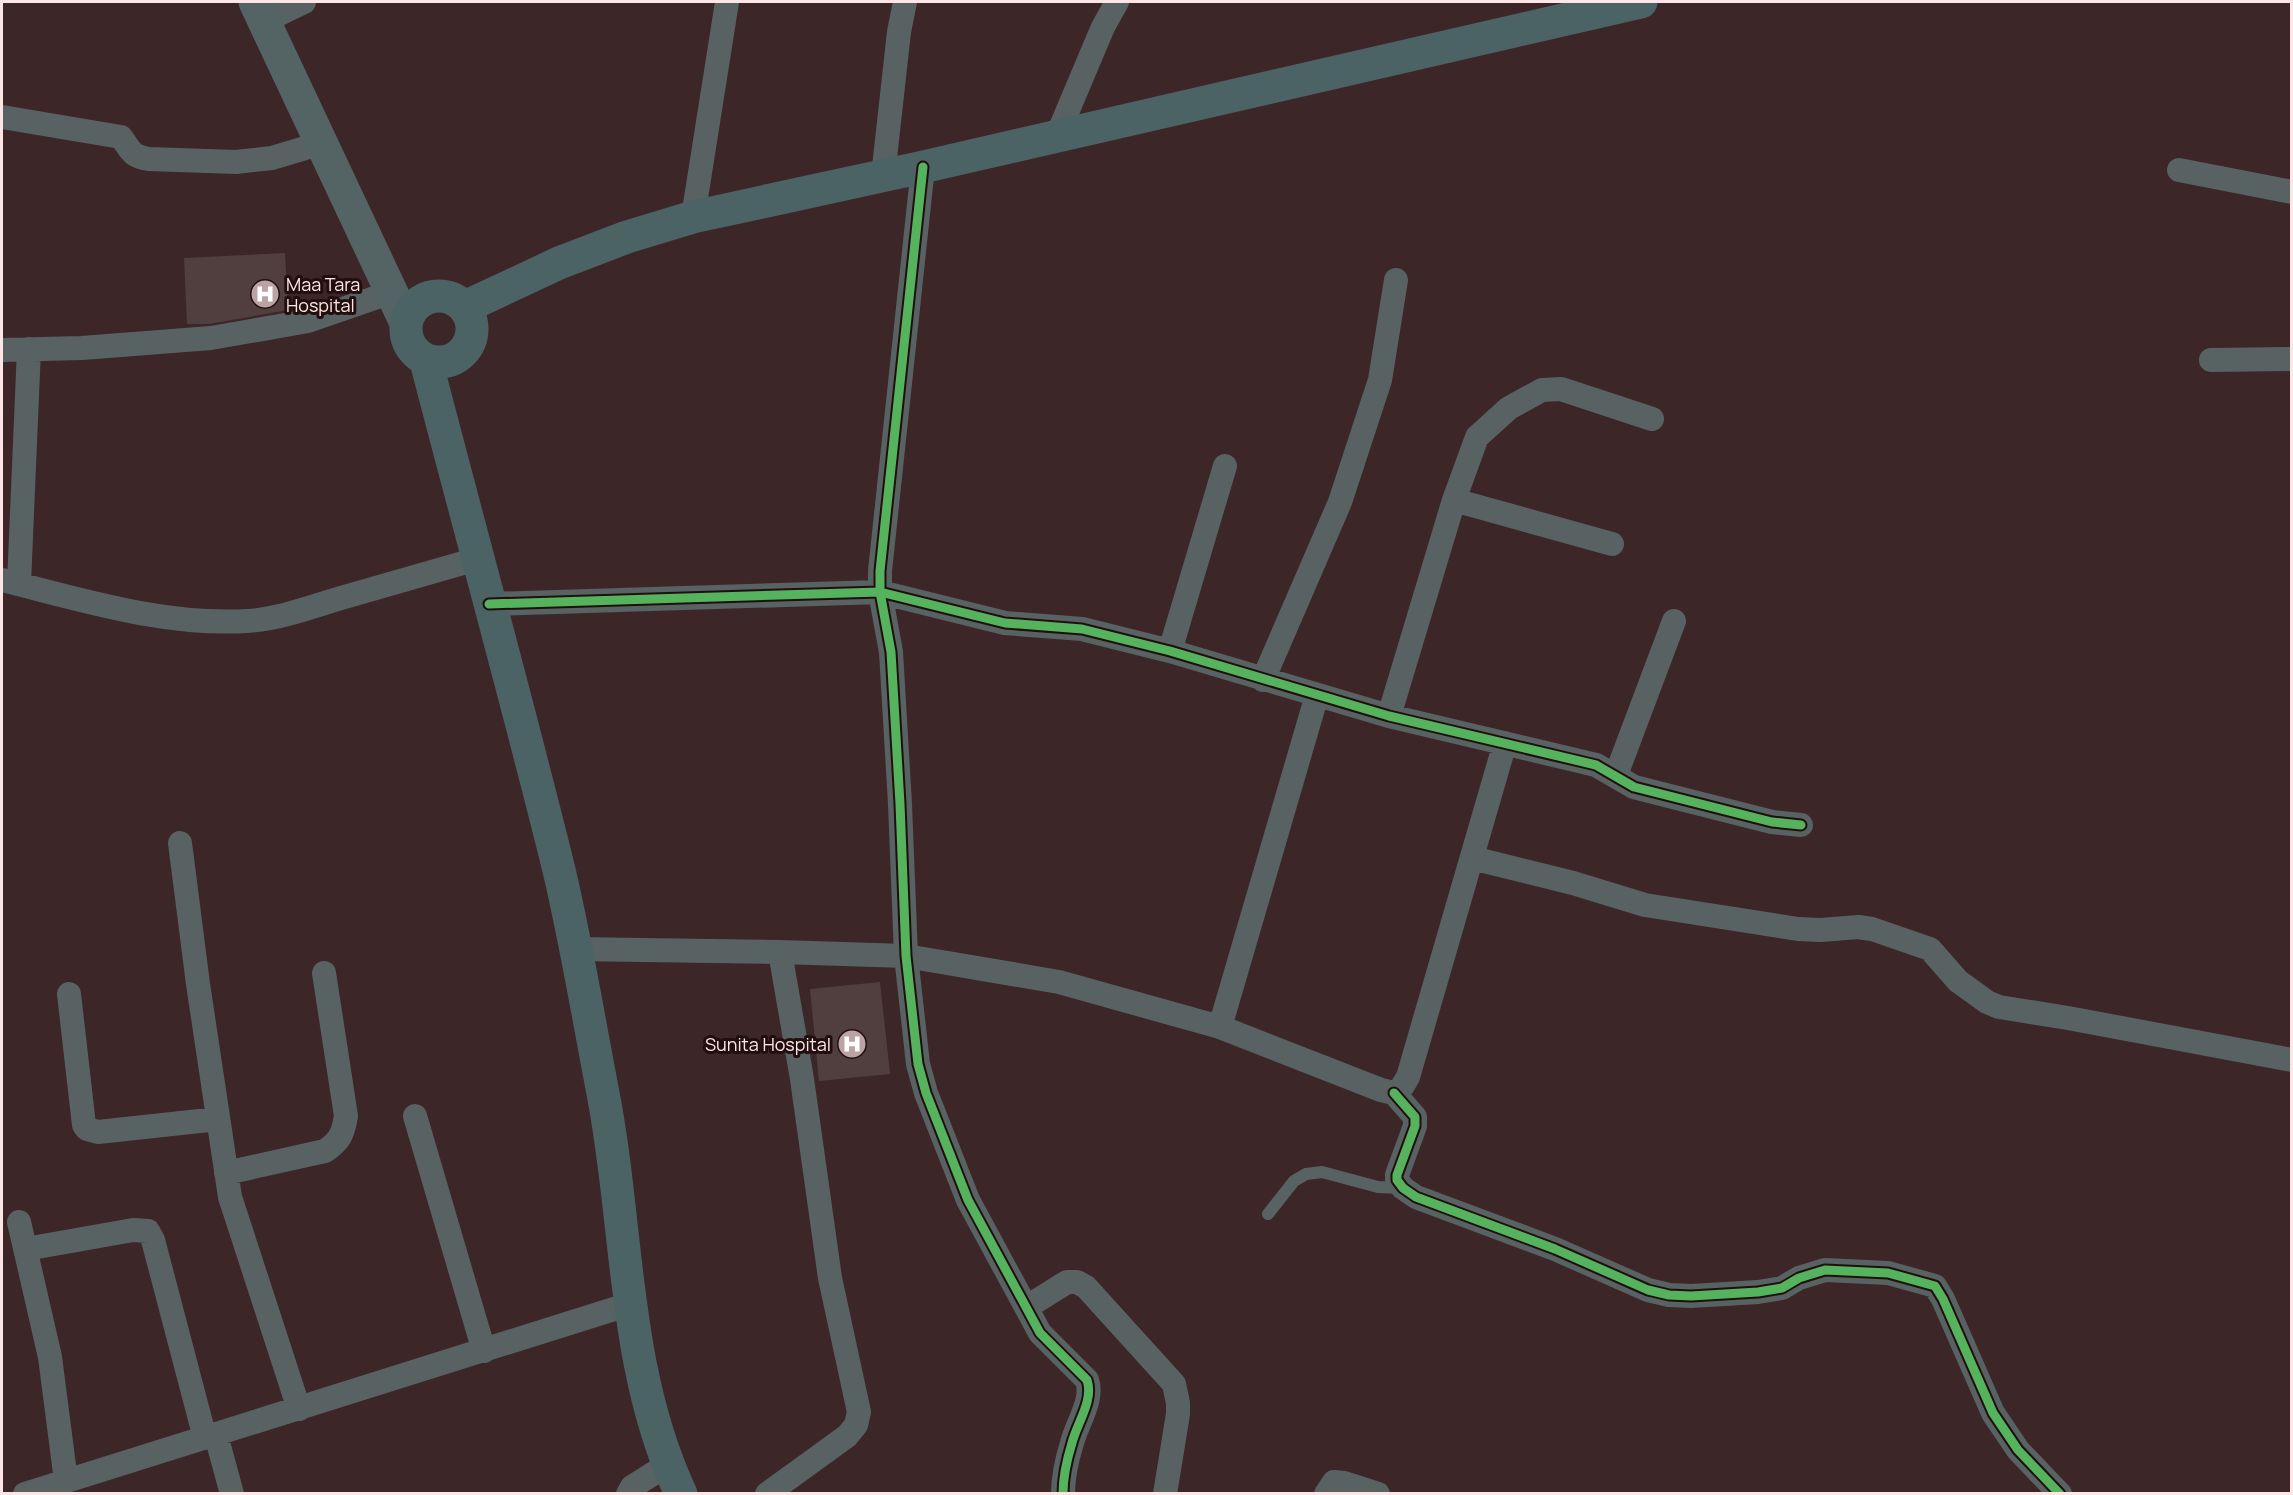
<svg xmlns="http://www.w3.org/2000/svg" width="2293" height="1495" font-family="Manrope,sans-serif">
<style>
.building{fill:#513e3f}
.lines{fill:none;stroke-linecap:round;stroke-linejoin:round}
.lane{stroke:#586263;stroke-width:12}
.street{stroke:#586263;stroke-width:24}
.secondary{stroke:#546364;stroke-width:33}
.highway{stroke:#4b6365;stroke-width:33}
.cycleway-casing{stroke:#210e0f;stroke-width:13}
.cycleway{stroke:#56b35d;stroke-width:9}
.labels{text-anchor:middle;dominant-baseline:central;stroke-width:6;stroke-linejoin:round;paint-order:stroke}
.poi-label{font-size:18px;fill:#ffe6e6;stroke:#210e0f;text-anchor:start}
</style>
<rect width="100%" height="100%" fill="#3d2628"/>
<path class="building" d="M285,253L288,310L209,324H187L184,258Z
M880,982L890,1074L819,1081L810,989Z"/>
<g class="lines">
<path class="lane" d="M1268,1214L1294,1181L1306,1174L1322,1172L1378,1187L1403,1188"/>
<path class="street" d="M265,21L304,2
M2,117L121,137C131,150 130,156 149,159L236,162L272,158L322,143
M1057,136L1103,27L1117,2
M923,167L880,571V592L891,652L900,804L906,956L918,1064L926,1093L968,1200L1040,1333L1087,1380C1094,1400 1077,1423 1072,1443C1067,1459 1063,1476 1063,1494
M2179,170L2292,192
M883,176L899,32L905,2
M693,217L727,2
M2,350L82,348L211,338L308,321L392,292
M2211,360L2292,359
M1454,500L1612,544
M2,580C82,600 164,626 248,621C279,619 311,607 341,598C386,585 431,572 477,559
M19,584L29,349
M489,604L880,592L1005,623L1082,629L1170,651L1389,716L1596,765L1634,787L1772,822L1801,825
M1170,651L1225,466
M1263,680L1340,502L1380,380L1396,280
M1389,716L1454,500L1477,437L1509,408L1542,390L1561,389L1652,419
M1616,775L1674,621
M180,843L198,984L230,1197L299,1409
M1472,858L1573,883L1645,905L1798,929L1821,930L1858,927L1872,929L1930,949L1958,981L1987,1002L1999,1007L2068,1018L2292,1060
M575,949L780,952L906,956L1059,982L1220,1027L1381,1090L1394,1093L1402,1087L1408,1077L1505,743
M69,994L84,1125L87,1129L98,1132L218,1119
M1220,1027L1317,695
M1394,1093L1415,1117V1126L1397,1175V1180L1403,1188L1416,1197L1555,1249L1648,1290L1669,1295L1691,1296L1758,1292L1782,1288L1799,1278L1825,1270L1888,1273L1935,1286L1943,1299L1993,1413L2018,1450L2060,1494
M415,1116L484,1351
M226,1173L325,1151C340,1141 343,1134 346,1116L324,973
M19,1222L50,1357L66,1481
M26,1249L133,1230L148,1231L153,1240L205,1438
M1027,1307L1067,1282H1077L1086,1287L1174,1384L1178,1403V1414L1165,1494
M216,1435L232,1494
M25,1494L630,1304
M628,1494L632,1487L667,1465
M767,1494L847,1436L856,1425L859,1412L830,1278L802,1079L780,952
M1326,1494L1334,1482L1344,1483L1378,1494"/>
<path class="secondary" d="M255,2L406,323"/>
<path class="highway" d="M406 329a33 33 0 1 1 66 0a33 33 0 1 1-66 0Z
M465,307L559,263L627,237L693,217L923,167L1641,2
M426,361C470,531 517,700 559,870C576,942 588,1015 602,1088C629,1223 621,1366 681,1494"/>
<g class="cycleway-casing">
<path id="cycleway" d="M923,167L880,571V592L891,652L900,804L906,956L918,1064L926,1093L968,1200L1040,1333L1087,1380C1094,1400 1077,1423 1072,1443C1067,1459 1063,1476 1063,1494
M489,604L880,592L1005,623L1082,629L1170,651L1389,716L1596,765L1634,787L1772,822L1801,825
M1394,1093L1415,1117V1126L1397,1175V1180L1403,1188L1416,1197L1555,1249L1648,1290L1669,1295L1691,1296L1758,1292L1782,1288L1799,1278L1825,1270L1888,1273L1935,1286L1943,1299L1993,1413L2018,1450L2060,1494"/>
</g>
<use href="#cycleway" class="cycleway"/>
</g>
<defs>
<g id="hospital-disc" transform="scale(1.5)"><circle r="9.5" fill="#bba3a4" stroke="#210e0f"/><path d="M-5-5h3v3.5h4V-5h3V5h-3V1.5h-4V5h-3Z" fill="#fff"/></g>
</defs>
<g fill-rule="evenodd">
<use href="#hospital-disc" x="265" y="294"/>
<use href="#hospital-disc" x="852" y="1044"/>
</g>
<g class="labels">
<g class="poi-label">
<text x="286" y="284">Maa Tara<tspan x="286" dy="21">Hospital</tspan></text>
<text x="831" y="1044" text-anchor="end">Sunita Hospital</text>
</g>
</g>
<rect width="2293" height="1495" fill="none" stroke="#ffe6e6" stroke-width="6"/>
</svg>
